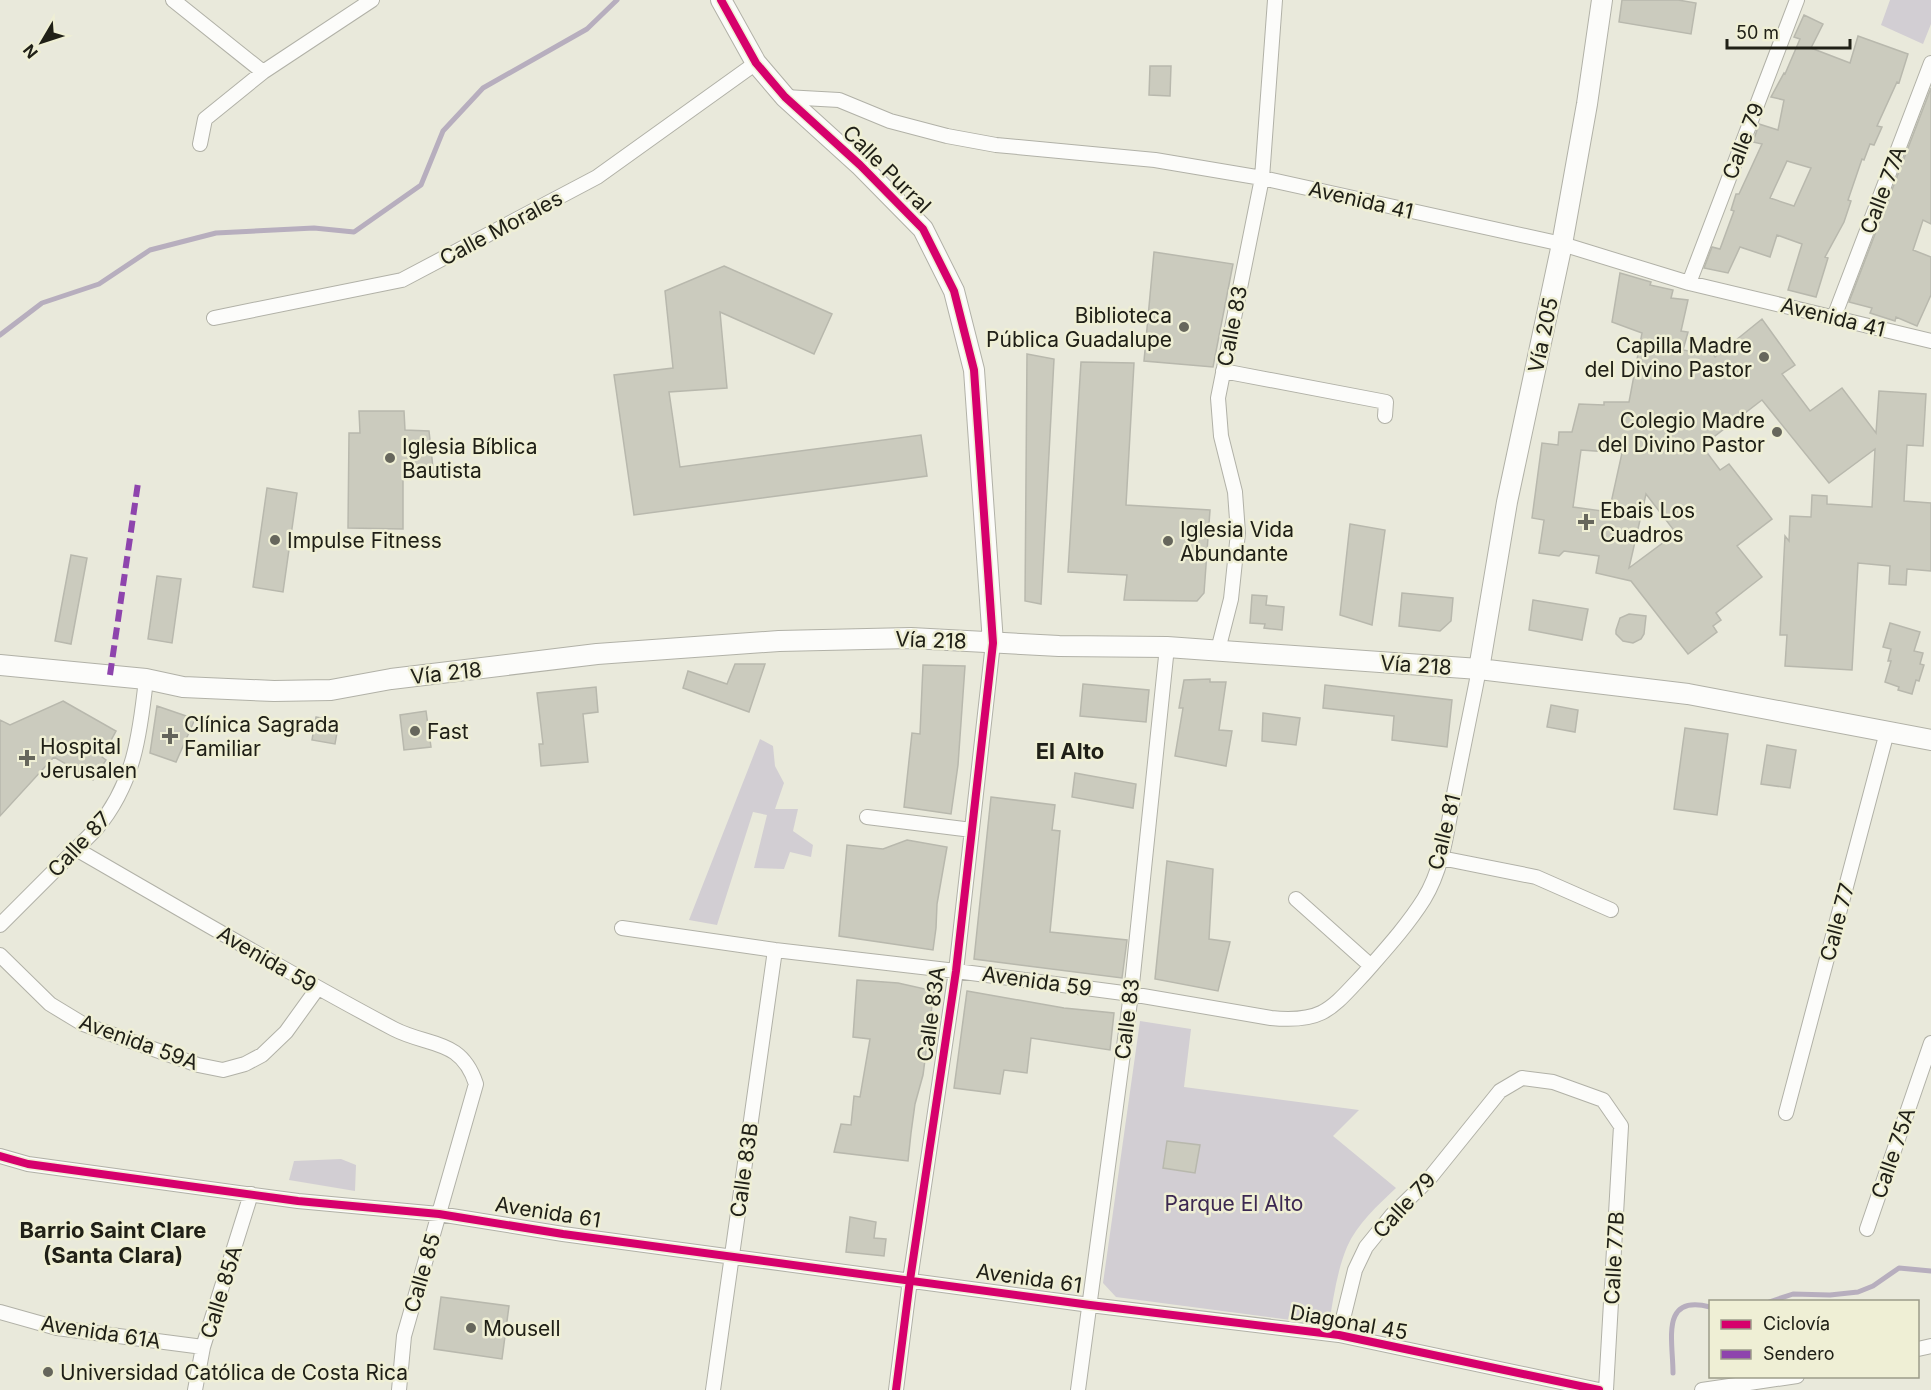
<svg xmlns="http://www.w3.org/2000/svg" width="1931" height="1390" font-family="Inter,sans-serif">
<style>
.green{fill:#d2ced3}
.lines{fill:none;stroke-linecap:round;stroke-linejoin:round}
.stream{stroke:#b7aebe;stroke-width:5}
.building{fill:#cbcbbe;stroke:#b8b8ad;stroke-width:1.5;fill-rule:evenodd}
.street-casing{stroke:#b1b1a7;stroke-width:16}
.secondary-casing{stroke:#b1b1a7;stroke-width:22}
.street{stroke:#fcfcfa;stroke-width:14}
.secondary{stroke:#fcfcfa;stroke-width:20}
.quiet{stroke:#8e44ad;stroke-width:6;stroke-dasharray:12 6;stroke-linecap:butt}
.cycleway-casing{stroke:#efefd5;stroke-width:11}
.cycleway{stroke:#d6006c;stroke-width:8}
.poi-dot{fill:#66665c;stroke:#efefd5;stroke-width:2}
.labels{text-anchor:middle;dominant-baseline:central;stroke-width:5;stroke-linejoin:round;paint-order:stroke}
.street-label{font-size:21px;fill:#202017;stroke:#efefd5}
.poi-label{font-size:21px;fill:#202017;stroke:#efefd5;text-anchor:start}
.park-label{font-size:21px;fill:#3c2851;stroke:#efefd5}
.neighbourhood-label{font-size:22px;font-weight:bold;fill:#202017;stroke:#efefd5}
</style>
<rect width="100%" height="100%" fill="#e9e9db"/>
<path class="green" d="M1890,0H1931V24L1923,44L1881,25Z
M760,739L773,746L775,766L784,783L775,809H798L793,831L813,845L811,857L790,852L784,869L754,868L767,815L753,812L717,925L689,920Z
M1140,1021L1191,1029L1184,1087L1359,1110L1333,1136L1396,1188C1378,1205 1357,1224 1347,1247C1337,1271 1333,1299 1329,1325L1116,1297L1103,1283Z
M341,1159L356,1165L355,1191L289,1180L294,1161Z"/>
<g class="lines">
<path class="stream" d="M0,335L42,303L99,284L150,250L216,233L314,228L354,232L421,185L443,131L483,88L587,29L617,0
M1769,1302L1793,1294L1830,1295L1858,1292L1873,1286L1899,1268L1931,1271
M1673,1373C1673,1340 1660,1294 1710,1307"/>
</g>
<path class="building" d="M1622,0H1678L1696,3L1691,34L1619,22Z
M1804,15L1823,24L1811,48L1850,63L1858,36L1908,54L1899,83L1897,82L1877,126L1882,127L1874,145L1870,144L1864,160L1862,159L1848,200L1851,201L1844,222L1825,257L1828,258L1816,297L1788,290L1802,244L1777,235L1770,257L1740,247L1728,273L1704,268L1712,247L1720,249L1734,211L1731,210L1736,194H1739L1762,144L1753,142L1759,124L1778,130L1784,100L1771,97L1784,73L1785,74L1800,39L1794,37ZM1787,161L1811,168L1794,206L1770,198Z
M1150,66H1171L1170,96L1149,95Z
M1931,88V224L1923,220L1913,250L1931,257V295L1917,326L1896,317L1895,321L1870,313L1872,308L1849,302Z
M1154,252L1233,264L1213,367L1144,361Z
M724,266L832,314L814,354L720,312L727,388L669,392L680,467L921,435L927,476L634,515L614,375L673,368L665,291Z
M1620,273L1651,282L1650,285L1673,290L1671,298L1688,300L1681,331L1688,332L1683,350L1705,354L1710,350L1715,357L1762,319L1795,365L1782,374L1810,411L1842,388L1876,433L1879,391L1926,394L1923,446L1907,445L1904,501L1931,503V571L1907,569L1906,585L1889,584L1890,566L1858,563L1852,670L1785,666L1787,635H1780L1785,536L1789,541L1790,516L1811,517L1812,495L1827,496V504L1872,507L1875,449L1829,483L1762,400L1702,446L1720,470L1729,464L1772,519L1737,546L1762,577L1716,613L1721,620L1713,626L1717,632L1688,654L1631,581L1596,573L1599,556L1564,551L1559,556L1539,553L1544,520L1532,518L1542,443L1558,445L1559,432H1572L1579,404L1604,405V402H1629L1642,333L1612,322ZM1581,450L1622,453L1609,512L1573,507ZM1646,494L1676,533L1629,568Z
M1027,354L1054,359L1041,604L1025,601Z
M1081,362L1134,363L1126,505L1210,510L1204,593L1197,601L1124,600L1127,575L1068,572Z
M359,411H404L405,430L429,431L434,477L403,478V529L348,528L349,433H360Z
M267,488L297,493L283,592L253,587Z
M1350,524L1385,530L1372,625L1340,615Z
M71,555L87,558L71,644L55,641Z
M157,576L181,579L172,643L148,639Z
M1402,593L1453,598L1451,621L1440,631L1399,626Z
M1252,595L1267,596L1266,605L1284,607L1282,630L1264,628L1265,624L1250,623Z
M1533,600L1588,609L1582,640L1529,630Z
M1629,614L1646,616L1644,634L1641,639L1633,643L1623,641L1616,634V630L1620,618Z
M1890,623L1920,632L1914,651L1923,653L1920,664L1924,665L1919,681L1916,680L1912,694L1898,690L1899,687L1885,682L1891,661H1888L1891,649L1883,647Z
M735,664H765L749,712L683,688L688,671L727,684Z
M923,665L965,666L958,765L951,814L904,807L912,733L920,734Z
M1210,679V682H1226L1219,730L1232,731L1226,766L1175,756L1183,708H1179L1184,680Z
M1083,684L1149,690L1146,722L1080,716Z
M1325,685L1452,700L1447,747L1392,740L1394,716L1323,708Z
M596,687L598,712L583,714L588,762L541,766L539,744H543L537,693Z
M63,701L116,731L102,757L106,760L93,780L54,757L0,816V720L10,725Z
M1551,705L1578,710L1575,732L1547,727Z
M157,706L195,719L176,762L150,753Z
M426,711L431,747L404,750L400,715Z
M1263,713L1300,718L1296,745L1262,741Z
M316,717L339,721L335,744L312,740Z
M1685,728L1728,734L1717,815L1674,809Z
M1767,745L1796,750L1790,788L1761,784Z
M1075,773L1136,784L1133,808L1072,797Z
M991,797L1055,805L1052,830L1060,831L1050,932L1127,940L1122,978L974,959Z
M907,840L947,847L937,904L936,928L933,950L839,936L847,845L883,849Z
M1167,861L1213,869L1209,939L1230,942L1218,991L1155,979Z
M857,980L898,983L934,991L923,1075L915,1104L911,1133L908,1161L834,1152L841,1124L851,1125L854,1096L860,1097L870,1039L853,1037Z
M967,991L1064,1008L1114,1013L1110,1050L1031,1038L1027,1073L1004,1070L1000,1094L954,1088Z
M1167,1141L1200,1145L1195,1173L1163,1168Z
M850,1217L876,1222L874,1238L886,1239L884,1256L846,1252Z
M441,1297L509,1306L502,1359L434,1349Z"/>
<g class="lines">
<g class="street-casing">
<path id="street" d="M173,0L263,72
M785,97L839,100L890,121L947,136L996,145L1155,160L1262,178L1562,244L1689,283L1931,341
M200,144L205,119L263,72L372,0
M1689,283L1797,0
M1834,317L1931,63
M214,318L402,280L597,177L756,63
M1223,371L1386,402L1385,416
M1218,650L1231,599L1238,533L1235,492L1221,436L1218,398L1262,178L1275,0
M867,817L972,830
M76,849C182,910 286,972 394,1029C429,1047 461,1038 476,1084L404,1336L399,1390
M1441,858L1536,877L1611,910
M1296,899L1371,966
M0,925L96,829C134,784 140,735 146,679
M622,928L775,950L956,971L1131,994L1271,1018C1323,1023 1331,1009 1364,974C1385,950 1407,926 1424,899C1443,868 1447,830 1454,794C1462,753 1471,711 1479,669
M0,955L50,1004L83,1024L198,1065L223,1070L245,1064L262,1055L286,1032L317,989
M1786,1113L1887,732
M0,1156L28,1164L298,1201L439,1214L563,1234L1090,1305L1339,1335L1599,1390
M1867,1229L1931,1043
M0,1312L57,1328L203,1347
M1339,1335L1355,1270L1366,1247L1392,1215L1429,1179L1500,1091L1522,1078L1553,1082L1603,1100L1621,1126L1606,1390
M1918,1349L1931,1346
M195,1390L203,1347L251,1194
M713,1390L775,950
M896,1390L910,1280L956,971L993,643
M1078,1390L1131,994L1167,647
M1702,1390L1797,1376"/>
</g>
<g class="secondary-casing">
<path id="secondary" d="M721,0L756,63L785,97L860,165L923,229L954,291L974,370L993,643
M0,665L146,679L183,687L274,691L331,690L391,679L597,654L779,641L911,638L1059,646L1167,647L1479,669L1688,694L1931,740
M1479,669L1507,502L1562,244L1587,104L1602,0"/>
</g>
<use href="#street" class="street"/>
<use href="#secondary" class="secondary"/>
<path class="quiet" d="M110,675L138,483"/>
<g class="cycleway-casing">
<path id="cycleway" d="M721,0L756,63L785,97L860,165L923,229L954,291L974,370L993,643L956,971L910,1280L896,1390
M0,1156L28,1164L298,1201L439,1214L563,1234L1090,1305L1339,1335L1599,1390"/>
</g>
<use href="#cycleway" class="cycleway"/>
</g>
<g class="poi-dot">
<circle cx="1184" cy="327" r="6"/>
<circle cx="1764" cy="357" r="6"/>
<circle cx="1777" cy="432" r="6"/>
<circle cx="390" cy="458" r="6"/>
<path d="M1583 513h6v6h6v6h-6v6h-6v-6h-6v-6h6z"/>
<circle cx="275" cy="540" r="6"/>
<circle cx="1168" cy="541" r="6"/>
<circle cx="415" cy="731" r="6"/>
<path d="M167 727h6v6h6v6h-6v6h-6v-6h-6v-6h6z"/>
<path d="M24 749h6v6h6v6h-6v6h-6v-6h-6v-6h6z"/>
<circle cx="471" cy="1328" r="6"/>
<circle cx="48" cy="1372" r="6"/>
</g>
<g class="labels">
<g class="street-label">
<text transform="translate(1743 141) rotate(-69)">Calle 79</text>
<text transform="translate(887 169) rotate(45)">Calle Purral</text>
<text transform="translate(1883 190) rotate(-69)">Calle 77A</text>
<text transform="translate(1361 200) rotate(13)">Avenida 41</text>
<text transform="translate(501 228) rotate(-28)">Calle Morales</text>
<text transform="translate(1833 317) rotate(14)">Avenida 41</text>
<text transform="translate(1232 326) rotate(-79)">Calle 83</text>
<text transform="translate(1543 335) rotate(-78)">Vía 205</text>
<text transform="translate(931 640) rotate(2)">Vía 218</text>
<text transform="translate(1416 665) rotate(4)">Vía 218</text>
<text transform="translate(446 673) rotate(-6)">Vía 218</text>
<text transform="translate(1444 832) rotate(-76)">Calle 81</text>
<text transform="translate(79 844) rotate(-47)">Calle 87</text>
<text transform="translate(1837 922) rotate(-75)">Calle 77</text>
<text transform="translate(267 959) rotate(30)">Avenida 59</text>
<text transform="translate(1037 981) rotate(8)">Avenida 59</text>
<text transform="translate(931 1014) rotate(-82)">Calle 83A</text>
<text transform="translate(1127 1019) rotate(-83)">Calle 83</text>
<text transform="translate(139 1042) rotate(20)">Avenida 59A</text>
<text transform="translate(1893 1153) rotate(-71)">Calle 75A</text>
<text transform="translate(744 1170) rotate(-82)">Calle 83B</text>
<text transform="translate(1404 1205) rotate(-47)">Calle 79</text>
<text transform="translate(548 1212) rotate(9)">Avenida 61</text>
<text transform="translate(1614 1258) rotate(-87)">Calle 77B</text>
<text transform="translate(422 1273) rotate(-74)">Calle 85</text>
<text transform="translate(1029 1278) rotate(8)">Avenida 61</text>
<text transform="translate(221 1292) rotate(-73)">Calle 85A</text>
<text transform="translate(1349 1322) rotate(10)">Diagonal 45</text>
<text transform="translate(101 1332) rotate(9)">Avenida 61A</text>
</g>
<g class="poi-label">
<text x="1172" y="315" text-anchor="end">Biblioteca<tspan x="1172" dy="24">Pública Guadalupe</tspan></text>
<text x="1752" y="345" text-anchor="end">Capilla Madre<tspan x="1752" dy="24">del Divino Pastor</tspan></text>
<text x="1765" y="420" text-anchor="end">Colegio Madre<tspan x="1765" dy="24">del Divino Pastor</tspan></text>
<text x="402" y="446">Iglesia Bíblica<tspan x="402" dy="24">Bautista</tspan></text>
<text x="1600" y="510">Ebais Los<tspan x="1600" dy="24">Cuadros</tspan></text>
<text x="1180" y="529">Iglesia Vida<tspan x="1180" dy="24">Abundante</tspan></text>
<text x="287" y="540">Impulse Fitness</text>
<text x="184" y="724">Clínica Sagrada<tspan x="184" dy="24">Familiar</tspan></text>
<text x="427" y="731">Fast</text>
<text x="40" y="746">Hospital<tspan x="40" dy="24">Jerusalen</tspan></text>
<text x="483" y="1328">Mousell</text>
<text x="60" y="1372">Universidad Católica de Costa Rica</text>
</g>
<g class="park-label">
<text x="1234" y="1203">Parque El Alto</text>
</g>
<g class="neighbourhood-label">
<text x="1070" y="751">El Alto</text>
<text x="113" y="1230">Barrio Saint Clare<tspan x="113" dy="25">(Santa Clara)</tspan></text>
</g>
</g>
<rect x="1709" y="1300" width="210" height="78" fill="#efefd5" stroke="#9c9c89" stroke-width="1.5"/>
<rect x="1721" y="1320" width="30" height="9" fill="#d6006c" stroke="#9c9c89" stroke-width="1.5"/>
<text x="1763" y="1330" font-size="18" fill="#202017">Ciclovía</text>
<rect x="1721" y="1350" width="30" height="9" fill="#8e44ad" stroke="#9c9c89" stroke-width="1.5"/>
<text x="1763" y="1360" font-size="18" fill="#202017">Sendero</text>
<g transform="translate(42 42) rotate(231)" stroke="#efefd5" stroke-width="4.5" paint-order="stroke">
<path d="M0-4.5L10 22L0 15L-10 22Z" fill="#202017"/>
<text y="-9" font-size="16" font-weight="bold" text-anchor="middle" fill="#202017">N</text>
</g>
<path d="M1727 39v9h123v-9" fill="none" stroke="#202017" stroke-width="3"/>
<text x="1736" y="39" font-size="18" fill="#202017" stroke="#efefd5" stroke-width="4.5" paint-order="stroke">50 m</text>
</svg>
